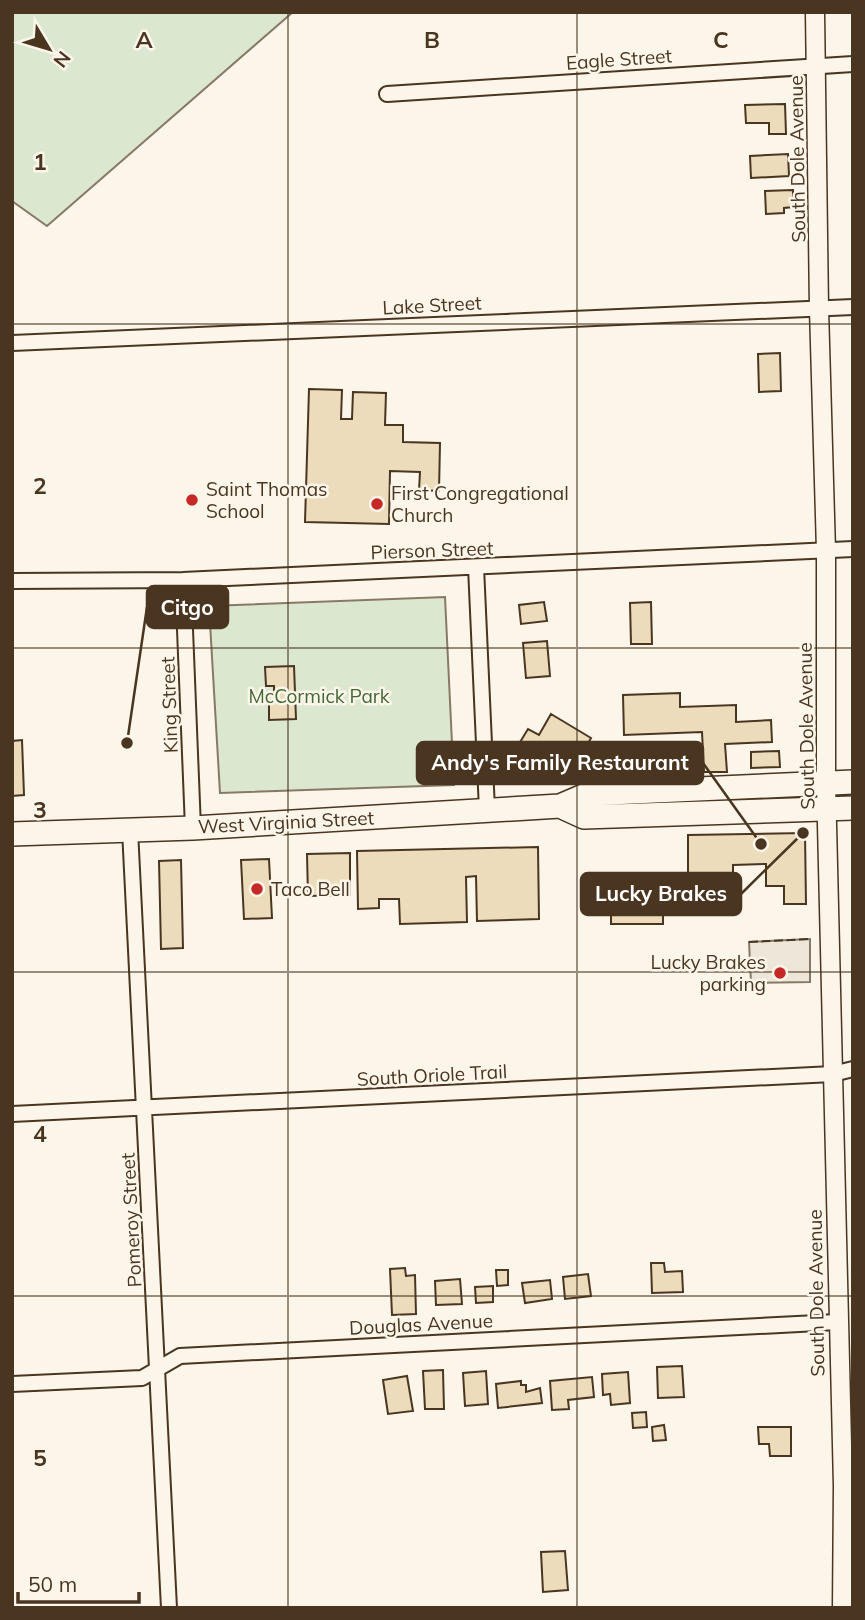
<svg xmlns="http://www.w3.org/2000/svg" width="865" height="1620" font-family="Mulish,sans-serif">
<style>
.park{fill:#dce7d0;stroke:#887966;stroke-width:2}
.parking{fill:#ede7d9;stroke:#887966;stroke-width:2}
.building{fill:#ecdcbc;stroke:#4a3520;stroke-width:2}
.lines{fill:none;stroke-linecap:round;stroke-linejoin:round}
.minor-casing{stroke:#4a3520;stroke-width:18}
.tertiary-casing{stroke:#4a3520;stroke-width:21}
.primary-casing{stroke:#4a3520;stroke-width:26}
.minor{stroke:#fbf6e9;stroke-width:14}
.tertiary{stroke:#fbf6e9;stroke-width:18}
.primary{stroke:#fbf6e9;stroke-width:23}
.fence{stroke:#4a3520;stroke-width:2;stroke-dasharray:9 3.5;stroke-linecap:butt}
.grid{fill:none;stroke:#4a3520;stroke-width:2;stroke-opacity:0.55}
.poi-dot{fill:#c62828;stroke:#fbf6e9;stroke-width:2.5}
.labels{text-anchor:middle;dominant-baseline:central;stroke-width:5;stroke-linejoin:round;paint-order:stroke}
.street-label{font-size:19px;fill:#4a3520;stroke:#fbf6e9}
.poi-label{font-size:19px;fill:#4a3520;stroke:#fbf6e9;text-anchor:start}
.park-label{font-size:19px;fill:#436837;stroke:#fbf6e9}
.grid-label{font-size:23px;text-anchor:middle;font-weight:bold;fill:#4a3520;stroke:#fbf6e9;stroke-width:5;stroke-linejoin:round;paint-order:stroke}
.leader{fill:none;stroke:#4a3520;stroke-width:2.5}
.callout-dot{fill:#4a3520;stroke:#fbf6e9;stroke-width:2.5}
.callout{fill:#4a3520;stroke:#4a3520;stroke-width:2.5}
.callout-label{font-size:21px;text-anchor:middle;font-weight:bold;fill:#fff}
</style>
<rect width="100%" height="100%" fill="#fbf6e9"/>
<path class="park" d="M12,12H293L47,226L12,201Z
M445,597L454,785L220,793L209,606Z"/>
<path class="parking" d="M810,939V982L751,983L749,942Z"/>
<path class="building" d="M785,104L786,134H769V123H746L745,105Z
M788,154L789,176L751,178L750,156Z
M793,190V207L784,208V213L766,214L765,191Z
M780,353L781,391L759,392L758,354Z
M309,389L342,390L341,419H352L353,392L386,393L385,425H403V442L440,443L439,491L419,490L420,472L390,471L389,524L305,522Z
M544,602L547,621L521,624L519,605Z
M651,602L652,644H631L630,603Z
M547,641L550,676L526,678L523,643Z
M294,666L296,719L269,720V702H274V686H266L265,667Z
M680,693V707L736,705V722L771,720L772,742L725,744L727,772H704L702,732L624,735L623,695Z
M551,714L591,738L579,759L562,748L542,782L508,762L528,729L539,735Z
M22,740L24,795L12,796V741Z
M779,751L780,767L751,768V752Z
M805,833L806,904H784V886H766V864L733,865V896L688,897V835Z
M538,847L539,919L477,921L476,876L466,877L467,922L400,924L399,899H379V908L358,909L357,851Z
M350,853V895L308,896L307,854Z
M269,859L272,918L244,919L241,860Z
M181,860L183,948L161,949L159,861Z
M611,894H663V924H611Z
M651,1263H664L665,1272L682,1271L683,1292L652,1293Z
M405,1268L406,1276L415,1275L416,1314L392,1315L390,1269Z
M496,1270H508V1285L497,1286Z
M588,1274L591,1296L565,1299L563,1277Z
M460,1279L462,1304L436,1305L435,1281Z
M550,1280L552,1299L525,1303L522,1283Z
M493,1286V1302L476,1303L475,1287Z
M682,1366L684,1397L658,1398L657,1367Z
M443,1370L444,1409H425L423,1371Z
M486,1371L488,1404L465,1406L463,1373Z
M628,1372L630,1403L611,1405L610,1394L603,1395L602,1374Z
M407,1376L413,1411L388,1414L383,1380Z
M592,1377L594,1397L568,1400L569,1409L552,1410L550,1381Z
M521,1381V1385H526V1392L540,1388L542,1403L498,1408L496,1384Z
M646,1412L647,1427L633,1428L632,1413Z
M664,1425L666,1440L653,1441L652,1427Z
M758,1427H791V1456H770L769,1444H759Z
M565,1551L568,1590L543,1592L541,1552Z"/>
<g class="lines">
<g class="minor-casing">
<path id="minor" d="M387,94L853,64
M12,343L853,307
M476,567L487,810
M183,580L193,828
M12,581L183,580L853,549
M130,830L169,1608
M12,1114L833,1074L853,1069
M12,1384L142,1378L180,1356L837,1322"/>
</g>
<g class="tertiary-casing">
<path id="tertiary" d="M815,12L819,309L826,551V783L843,1486L842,1608"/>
</g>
<g class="primary-casing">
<path id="primary" d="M560,806L584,817L853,808
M12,834L193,828L560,806L588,794L853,782"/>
</g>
<use href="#minor" class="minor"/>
<use href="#tertiary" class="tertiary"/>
<use href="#primary" class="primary"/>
<path class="fence" d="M749,942L810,939"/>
</g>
<path class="grid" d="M288,12V1608M577,12V1608M12,324H853M12,648H853M12,972H853M12,1296H853"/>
<g class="poi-dot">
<circle cx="192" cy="500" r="7"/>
<circle cx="377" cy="504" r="7"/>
<circle cx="257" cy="889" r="7"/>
<circle cx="780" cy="973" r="7"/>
</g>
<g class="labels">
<g class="street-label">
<text transform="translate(619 59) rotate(-4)">Eagle Street</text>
<text transform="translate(797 159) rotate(-91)">South Dole Avenue</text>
<text transform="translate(432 305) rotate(-3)">Lake Street</text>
<text transform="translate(432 550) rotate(-2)">Pierson Street</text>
<text transform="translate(169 705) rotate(-92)">King Street</text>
<text transform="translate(806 726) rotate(-91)">South Dole Avenue</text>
<text transform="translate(286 822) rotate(-3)">West Virginia Street</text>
<text transform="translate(432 1075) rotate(-3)">South Oriole Trail</text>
<text transform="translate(131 1220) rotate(-93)">Pomeroy Street</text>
<text transform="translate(816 1293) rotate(-91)">South Dole Avenue</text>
<text transform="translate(421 1324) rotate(-3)">Douglas Avenue</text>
</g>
<g class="poi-label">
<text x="206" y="489">Saint Thomas<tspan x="206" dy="22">School</tspan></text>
<text x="391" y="493">First Congregational<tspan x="391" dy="22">Church</tspan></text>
<text x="271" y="889">Taco Bell</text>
<text x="766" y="962" text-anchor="end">Lucky Brakes<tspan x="766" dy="22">parking</tspan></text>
</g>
<g class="park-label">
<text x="319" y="696">McCormick Park</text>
</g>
</g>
<g class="grid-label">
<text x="144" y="48">A</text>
<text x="432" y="48">B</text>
<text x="721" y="48">C</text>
<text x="40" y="170">1</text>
<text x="40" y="494">2</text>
<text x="40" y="818">3</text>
<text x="40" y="1142">4</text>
<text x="40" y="1466">5</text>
</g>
<path class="leader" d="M127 743L147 607M761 844L703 763M803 833L741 894"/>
<g class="callout-dot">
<circle cx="127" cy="743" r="7"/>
<circle cx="761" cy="844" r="7"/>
<circle cx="803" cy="833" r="7"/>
</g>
<g class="callout">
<rect x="147" y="586" width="81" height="42" rx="7"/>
<rect x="417" y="742" width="286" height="42" rx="7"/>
<rect x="581" y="873" width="160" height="42" rx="7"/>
</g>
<g class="callout-label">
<text x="187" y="615">Citgo</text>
<text x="560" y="770">Andy's Family Restaurant</text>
<text x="661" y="901">Lucky Brakes</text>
</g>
<rect width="865" height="1620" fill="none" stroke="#4a3520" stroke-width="28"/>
<g transform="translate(49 49) rotate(128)" stroke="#fbf6e9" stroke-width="5" paint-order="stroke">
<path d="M0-5L12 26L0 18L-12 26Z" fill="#4a3520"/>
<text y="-10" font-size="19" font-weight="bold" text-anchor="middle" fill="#4a3520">N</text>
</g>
<path d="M18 1592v10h121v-10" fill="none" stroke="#4a3520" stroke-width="3.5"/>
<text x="28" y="1592" font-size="21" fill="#4a3520" stroke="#fbf6e9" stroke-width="5" paint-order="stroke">50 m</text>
</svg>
